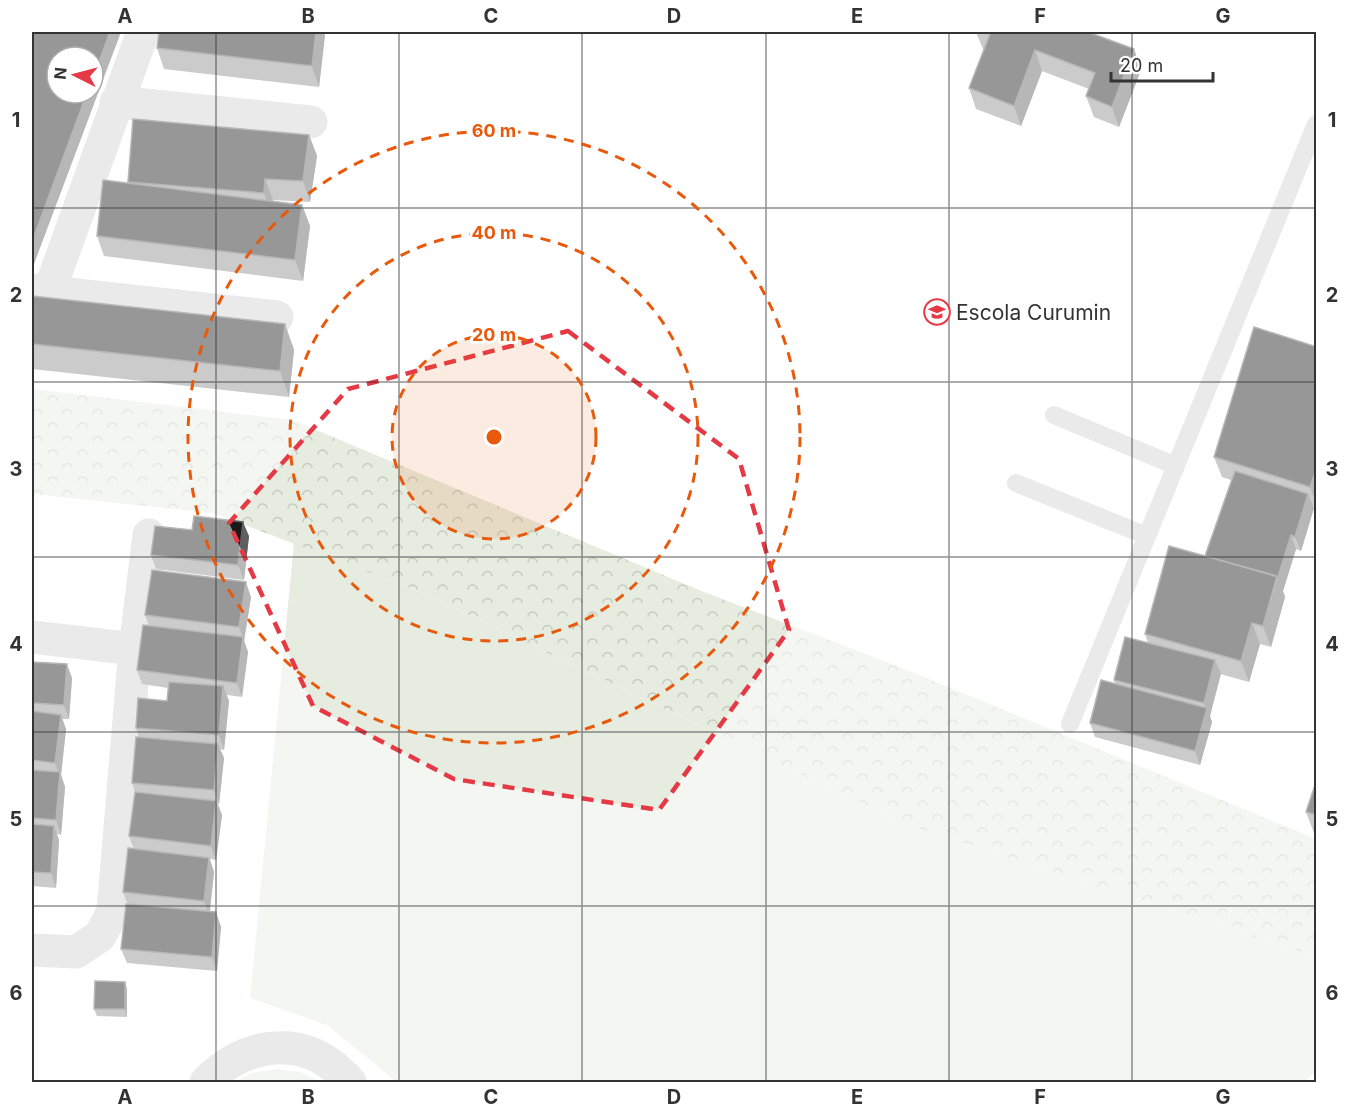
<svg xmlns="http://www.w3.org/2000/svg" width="1348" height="1114" font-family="Inter,sans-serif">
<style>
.green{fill:#e6ecdf}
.forest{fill:url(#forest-crowns)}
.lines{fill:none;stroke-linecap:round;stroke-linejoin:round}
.service{stroke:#d0d0d0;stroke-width:18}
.minor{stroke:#d0d0d0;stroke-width:33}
.tertiary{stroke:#d0d0d0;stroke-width:33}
.wall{fill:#8c8c8c}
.shaded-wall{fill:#5f5f5f}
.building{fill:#1a1a1a;stroke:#5f5f5f;stroke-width:1.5}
.marked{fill:none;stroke:#e63946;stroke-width:4.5;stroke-dasharray:12 8;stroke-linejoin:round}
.grid{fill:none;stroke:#333;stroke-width:1.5;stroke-opacity:0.55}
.ring{fill:none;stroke:#e8590c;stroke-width:3;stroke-dasharray:10 8}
.labels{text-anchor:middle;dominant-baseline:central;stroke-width:6;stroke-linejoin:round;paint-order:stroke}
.poi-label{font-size:21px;fill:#333;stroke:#fff;text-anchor:start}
.centre{fill:#e8590c;stroke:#fff;stroke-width:3}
.ring-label{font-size:18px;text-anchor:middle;font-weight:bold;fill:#e8590c;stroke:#fff;stroke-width:6;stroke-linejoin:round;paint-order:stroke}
.neatline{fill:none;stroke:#333;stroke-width:2}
.grid-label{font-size:20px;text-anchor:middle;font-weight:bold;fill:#333}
</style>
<defs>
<pattern id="forest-crowns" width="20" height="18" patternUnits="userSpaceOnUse" patternTransform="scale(1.5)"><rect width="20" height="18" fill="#e6ecdf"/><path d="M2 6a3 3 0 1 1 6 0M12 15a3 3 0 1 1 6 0" fill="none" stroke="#c6cbc0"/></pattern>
</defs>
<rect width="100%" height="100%" fill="#fff"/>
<path class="green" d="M294,543L418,591L905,824L1316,957V1071L1304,1082H397L327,1025L250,998Z
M276,1069L300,1072L320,1082H235L252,1073Z"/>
<path class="forest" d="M32,389L292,420L704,592L907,670L1316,839V957L905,824L418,591L213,513L32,494Z"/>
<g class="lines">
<path class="service" d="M1054,415L1176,466
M1016,483L1147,536
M1070,724L1316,124"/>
<path class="minor" d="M116,102L311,122
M32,290L277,317
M49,292L143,32
M32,637L135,649
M32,950L76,952L100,936L113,911L135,649L149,535"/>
<path class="tertiary" d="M206,1082C240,1047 292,1034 333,1066C339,1071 345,1077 350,1082"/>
</g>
<path class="wall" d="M316,32H324L325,35L319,87L164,69L157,48Z
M976,32H1088L1134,49L1141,70L1119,127L1094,117L1086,96L1089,89L1042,71L1021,126L976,109L969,88L984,49H983Z
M309,135L317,156L310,202L273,200V201L302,205L310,226L303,281L104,256L97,236L129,184L128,182Z
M32,296L285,324L294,350L289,397L32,369Z
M1317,347V507L1313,506L1314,508L1301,551L1296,549L1283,591L1285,597L1271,647L1260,644L1249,682L1220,674L1210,716L1212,722L1200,765L1095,737L1090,723L1115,684L1114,680L1148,643L1145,634L1205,556L1231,480L1222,477L1214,457Z
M192,530L249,536L244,580L156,569L151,555Z
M251,597L244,641L248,652L242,697L227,695L229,701L224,750L220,749L224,758L219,804H218L222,815L216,860L210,859L214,872L210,912H216L221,927L217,971L127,963L121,949L128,905L123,892L134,849L129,836L135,792L132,783L139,737L136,728L167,701L168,688L142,684L137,670L149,626L145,615Z
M32,662L72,678L69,719H62L66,729L61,775L65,787L61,835L57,834L59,840L56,888L32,886Z
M1317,779V833H1314L1306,812Z
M125,982L127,989V1017L97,1016L94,1009Z"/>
<path class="shaded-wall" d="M110,32H121L34,264L32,258V242L87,93H93V78Z
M316,32H324L325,35L319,87L312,66Z
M1134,49L1141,70L1119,127L1112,107Z
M1035,50L1042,71L1021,126L1014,106Z
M309,135L317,156L310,202L303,181Z
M265,179L273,200L272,214L264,193Z
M302,205L310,226L303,281L295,260Z
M285,324L294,350L289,397L280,371Z
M1317,467V505L1310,487Z
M1308,494L1314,508L1301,551L1295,537Z
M243,522L249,536L244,580L238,565Z
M1291,535L1296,549L1283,591L1285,597L1271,647L1263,626Z
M246,582L251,597L244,641L239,627Z
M1252,623L1260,644L1249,682L1241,661Z
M243,637L248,652L242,697L237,683Z
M1215,660L1221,674L1210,716L1212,722L1200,765L1195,751L1206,709L1204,703Z
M67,664L72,678L69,719L64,705Z
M223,686L229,701L224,750L219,735Z
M61,715L66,729L61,775L65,787L61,835L56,820L60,776L55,763Z
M218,744L224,758L219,804L214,790Z
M216,801L222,815L216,860L211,846Z
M54,826L59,840L56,888L51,873Z
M209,858L214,872L209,915L204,901Z
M216,912L221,927L217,971L212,957Z
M125,982L127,989V1017L125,1009Z"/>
<path class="building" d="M32,32H110L93,78V57H57V93H87L32,242Z
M159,32H316L312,66L157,48Z
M984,32H1088L1134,49L1112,107L1086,96L1095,73L1035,50L1014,106L969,88L990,34Z
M133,119L309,135L303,181L265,179L264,193L128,182Z
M103,180L302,205L295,260L97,236Z
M32,296L285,324L280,371L32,344Z
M1254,327L1317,347V467L1310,487L1214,457Z
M1235,471L1308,494L1295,537L1291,535L1278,577L1205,556Z
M194,516L243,522L238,565L151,555L155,526L192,530Z
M1169,546L1277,576L1263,626L1252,623L1241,661L1145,634Z
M152,570L246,582L239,627L145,615Z
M143,625L243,637L237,683L137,670Z
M1125,637L1215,660L1204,703L1114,680Z
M32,662L67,664L64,705L32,703Z
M1101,680L1207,708L1195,751L1090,723Z
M169,682L223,686L219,735L136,728L138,698L167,701Z
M32,711L61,715L55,763L32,760Z
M136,737L218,744L214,790L132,783Z
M32,770L60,772L56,820L32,818Z
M1317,779V815L1306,812Z
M135,792L216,801L211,846L129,836Z
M32,824L54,826L51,873L32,872Z
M128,848L209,858L204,901L123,892Z
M126,904L216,912L212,957L121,949Z
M95,981L125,982V1009H94Z"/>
<path d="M0 0H1348V1114H0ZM568,331L739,459L789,630L659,810L454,779L313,706L229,523L348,389Z" fill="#fff" fill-opacity=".55" fill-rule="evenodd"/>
<path class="marked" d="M568,331L739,459L789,630L659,810L454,779L313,706L229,523L348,389Z"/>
<path class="grid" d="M216,32V1082M399,32V1082M582,32V1082M766,32V1082M949,32V1082M1132,32V1082M32,208H1316M32,382H1316M32,557H1316M32,732H1316M32,906H1316"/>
<circle cx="494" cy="437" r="102" fill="#e8590c" fill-opacity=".12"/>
<g class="ring">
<circle cx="494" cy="437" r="102"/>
<circle cx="494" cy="437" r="204"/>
<circle cx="494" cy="437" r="306"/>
</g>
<defs>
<g id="school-ring" transform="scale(1.35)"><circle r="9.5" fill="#fff" stroke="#e63946" stroke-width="1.5"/><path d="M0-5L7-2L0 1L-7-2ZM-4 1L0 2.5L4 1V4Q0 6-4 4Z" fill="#e63946"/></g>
</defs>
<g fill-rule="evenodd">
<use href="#school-ring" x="937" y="312"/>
</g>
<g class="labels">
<g class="poi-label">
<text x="956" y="312">Escola Curumin</text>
</g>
</g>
<circle cx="494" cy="437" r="9" class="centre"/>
<g class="ring-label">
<text x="494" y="137">60 m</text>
<text x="494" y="239">40 m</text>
<text x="494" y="341">20 m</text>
</g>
<rect width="1348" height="1114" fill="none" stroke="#ffffff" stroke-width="66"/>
<g transform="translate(75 75) rotate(276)"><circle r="28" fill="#ffffff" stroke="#adadad" stroke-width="1.5"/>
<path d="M0-4.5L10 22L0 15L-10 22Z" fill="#e63946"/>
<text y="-9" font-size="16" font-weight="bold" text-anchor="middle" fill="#333333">N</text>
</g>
<path d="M1111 72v9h102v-9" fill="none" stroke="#333333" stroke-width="3"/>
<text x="1120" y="72" font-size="18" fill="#333333" stroke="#ffffff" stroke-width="4.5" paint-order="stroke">20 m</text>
<rect x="33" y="33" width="1282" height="1048" class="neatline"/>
<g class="grid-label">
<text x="125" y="23">A</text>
<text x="308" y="23">B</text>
<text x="491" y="23">C</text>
<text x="674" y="23">D</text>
<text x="857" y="23">E</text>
<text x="1040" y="23">F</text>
<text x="1223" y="23">G</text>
<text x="16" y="127">1</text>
<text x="1332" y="127">1</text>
<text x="16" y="302">2</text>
<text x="1332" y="302">2</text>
<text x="16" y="476">3</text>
<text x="1332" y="476">3</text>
<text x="16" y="651">4</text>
<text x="1332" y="651">4</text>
<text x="16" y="826">5</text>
<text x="1332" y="826">5</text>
<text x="16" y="1000">6</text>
<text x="1332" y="1000">6</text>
<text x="125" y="1104">A</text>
<text x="308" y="1104">B</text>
<text x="491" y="1104">C</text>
<text x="674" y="1104">D</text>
<text x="857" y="1104">E</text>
<text x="1040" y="1104">F</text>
<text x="1223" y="1104">G</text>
</g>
</svg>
